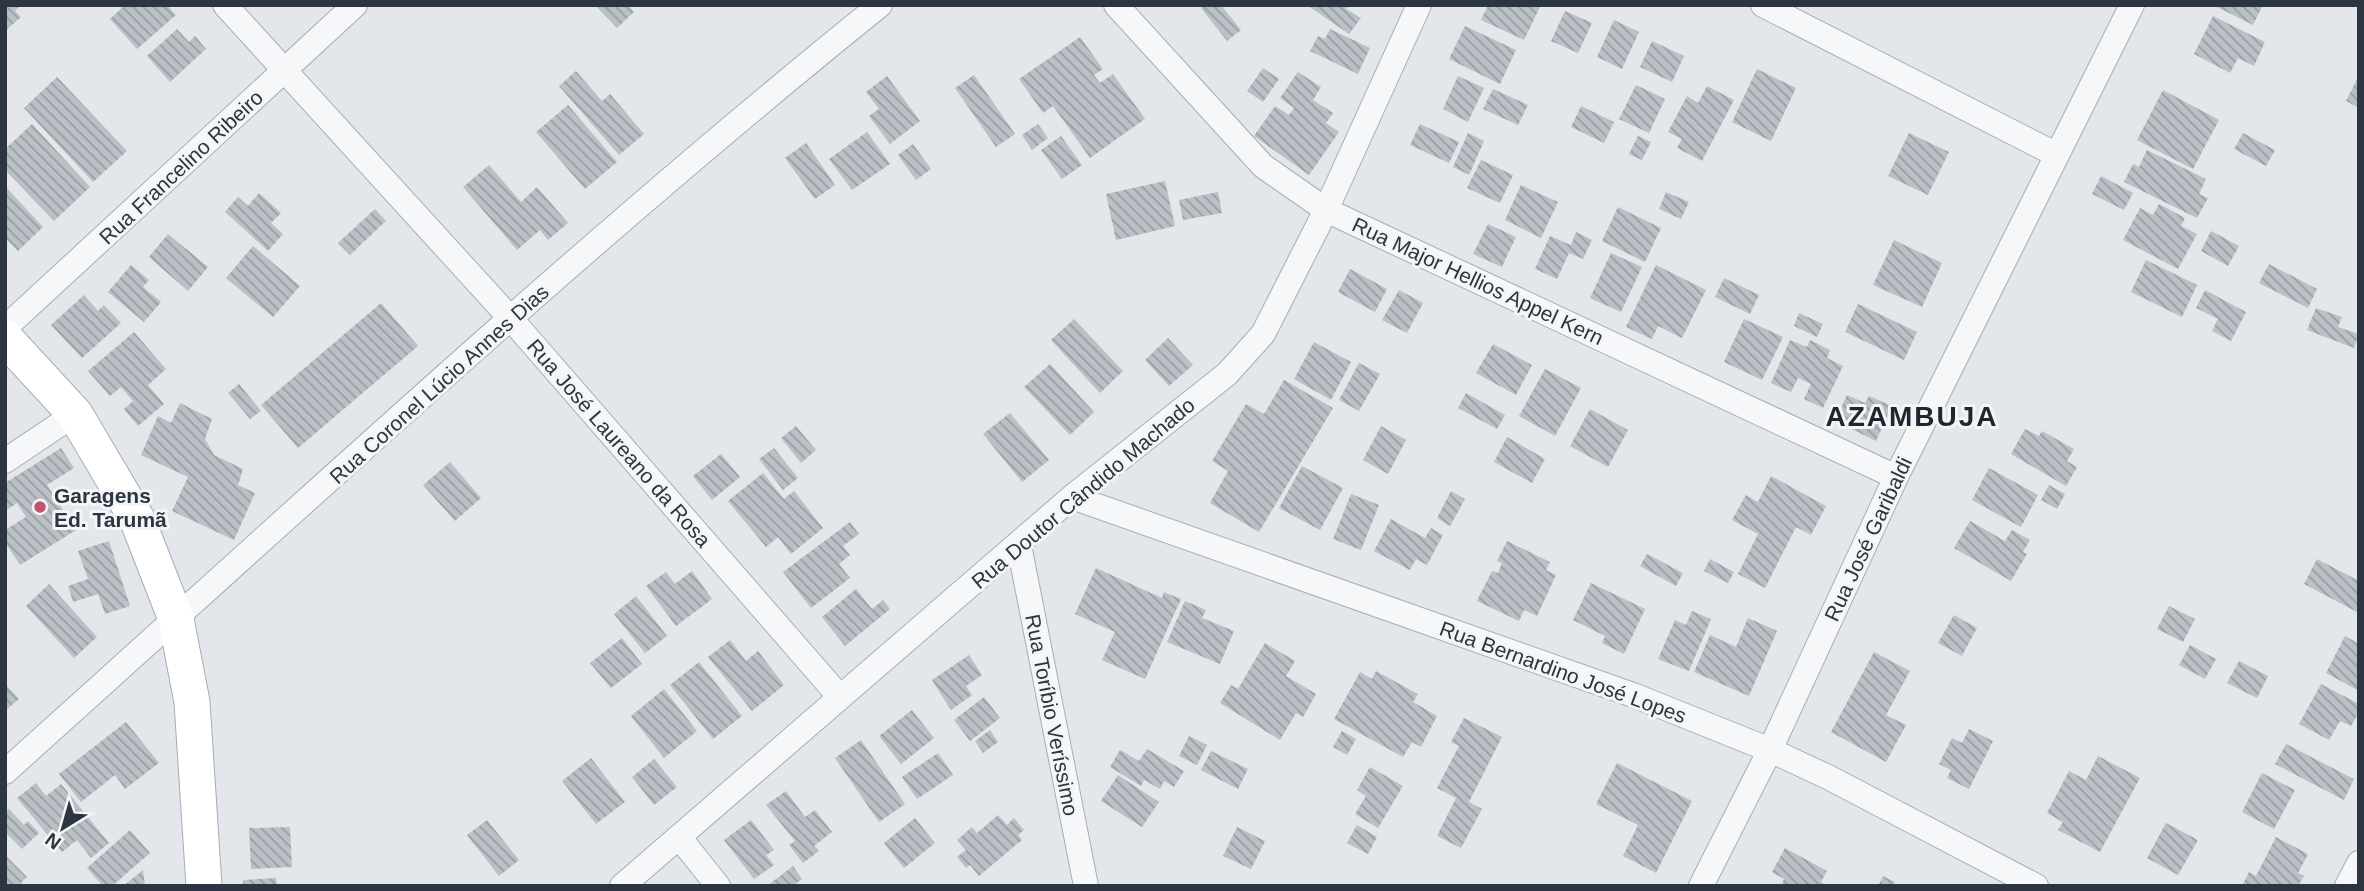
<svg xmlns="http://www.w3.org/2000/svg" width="2364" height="891" font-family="Helvetica,sans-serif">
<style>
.building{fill:url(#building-back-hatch)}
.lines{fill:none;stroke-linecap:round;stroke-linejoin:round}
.street-casing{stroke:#a8adb4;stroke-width:26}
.secondary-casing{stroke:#a8adb4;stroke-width:37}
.street{stroke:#f5f7f8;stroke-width:24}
.secondary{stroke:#fff;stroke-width:35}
.poi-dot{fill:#c2556c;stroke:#f3f5f7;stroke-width:2.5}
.labels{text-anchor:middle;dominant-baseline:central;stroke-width:6;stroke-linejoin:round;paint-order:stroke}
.street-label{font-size:21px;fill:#2c3541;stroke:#f3f5f7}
.poi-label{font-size:21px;font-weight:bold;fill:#2c3541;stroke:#f3f5f7;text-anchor:start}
.district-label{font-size:28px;font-weight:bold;letter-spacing:2px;fill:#1e2632;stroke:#f3f5f7}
</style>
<defs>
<pattern id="building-back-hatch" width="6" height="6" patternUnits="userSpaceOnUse" patternTransform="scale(1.75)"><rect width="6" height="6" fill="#bbc0c6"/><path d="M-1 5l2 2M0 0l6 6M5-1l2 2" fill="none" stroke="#989da2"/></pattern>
</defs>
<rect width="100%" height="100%" fill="#e3e6ea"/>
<path class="building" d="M5,5H21L15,11L21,17L5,31Z
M125,5H167L176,15L137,49L110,19Z
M595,5H628L634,12L617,28Z
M1205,5H1221L1241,30L1227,41L1201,8Z
M1307,5H1349L1346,9L1361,18L1349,34Z
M1488,5H1537L1540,7L1524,40L1481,20Z
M2213,5H2263L2253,25Z
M1565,11L1592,23L1578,53L1551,41Z
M2213,16L2265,42L2254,66L2238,58L2230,73L2194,54Z
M1614,20L1639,32L1622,69L1597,57Z
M1465,26L1516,50L1500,84L1449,59Z
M177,29L189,42L195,36L206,49L170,82L147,56Z
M1330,29L1370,48L1358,74L1310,51L1318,36L1325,39Z
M1080,37L1103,69L1094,75L1100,83L1113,74L1145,119L1090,158L1053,106L1043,113L1019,79Z
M1652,41L1684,56L1672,82L1640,67Z
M1263,68L1279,79L1263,102L1247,91Z
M1757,69L1796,88L1771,141L1732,122Z
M576,71L602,101L610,94L644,134L619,155L559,86Z
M1298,72L1321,87L1313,100L1333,113L1326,123L1339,132L1309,175L1254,136L1275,106L1289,115L1294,108L1280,98Z
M974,75L1015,134L996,147L955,88Z
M2359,75V108L2346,101Z
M887,76L920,121L890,144L869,116L879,109L866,92Z
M1458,76L1484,88L1468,122L1443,109Z
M57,77L127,151L93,182L24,108Z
M1636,85L1665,99L1649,133L1619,119Z
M1707,86L1734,100L1702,161L1677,148L1682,139L1668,132L1687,96L1698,103Z
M1493,89L1528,105L1518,125L1483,109Z
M2163,90L2219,120L2193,169L2137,140Z
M568,105L617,162L585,189L536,132Z
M1581,106L1614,122L1604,143L1571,127Z
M32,124L90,187L54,221L5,170V149Z
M1038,124L1048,138L1032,150L1022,135Z
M1420,124L1459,142L1449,163L1410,145Z
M867,132L890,164L852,190L829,159Z
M1468,133L1484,141L1469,175L1453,167Z
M1909,133L1949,152L1928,195L1888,176Z
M2243,133L2275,150L2266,166L2234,149Z
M1061,136L1082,165L1062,179L1041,150Z
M1638,136L1651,142L1642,160L1629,154Z
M806,143L835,185L815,199L785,158Z
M913,144L931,169L916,180L898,155Z
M2147,150L2206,179L2199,194L2208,198L2197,218L2124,182L2133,164L2139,167Z
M1481,160L1513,175L1500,203L1467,188Z
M489,165L521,202L537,187L568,223L548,240L540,230L517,250L463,187Z
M2101,176L2133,193L2124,210L2092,194Z
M1165,181L1175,226L1116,240L1106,194Z
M1521,185L1558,202L1541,238L1505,220Z
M5,186L43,227L18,251L5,238Z
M1218,192L1222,213L1183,220L1179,200Z
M1666,192L1689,202L1681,219L1659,209Z
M259,193L281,213L271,223L283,234L268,251L225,212L238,197L248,206Z
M2159,204L2185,218L2181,226L2197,234L2178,269L2123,240L2140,208L2153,215Z
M1618,207L1661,228L1645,262L1602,241Z
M375,209L386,221L350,255L338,243Z
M1488,224L1516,237L1502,267L1473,254Z
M2211,231L2239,246L2228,266L2201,251Z
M1576,232L1592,240L1583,259L1569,253L1557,279L1535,269L1550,236L1571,245Z
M168,234L208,267L188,291L149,257Z
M1894,240L1942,263L1922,307L1873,285Z
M253,246L300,286L273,317L226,278Z
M1611,253L1642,267L1621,312L1590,298Z
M2146,260L2197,285L2182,317L2131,292Z
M2269,264L2317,289L2308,308L2259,283Z
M131,265L149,280L143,287L161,302L144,322L108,292Z
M1656,265L1706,290L1682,338L1658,326L1652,339L1626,327Z
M1350,269L1387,289L1375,312L1338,292Z
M1724,278L1759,295L1750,314L1715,297Z
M1399,290L1423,303L1407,333L1382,320Z
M2205,290L2246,312L2231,341L2212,331L2218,319L2196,308Z
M84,295L98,311L104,305L121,323L82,358L51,325Z
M381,303L418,346L298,448L261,405Z
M1858,304L1917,332L1904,360L1845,332Z
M2316,308L2342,317L2338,327L2359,334L2354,348L2307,330Z
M1799,313L1823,324L1817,337L1794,326Z
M1074,319L1123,371L1100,393L1051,340Z
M1744,319L1783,337L1762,380L1724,362Z
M134,332L166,369L148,385L164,404L138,426L124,409L133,401L121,387L110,396L88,371Z
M1168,338L1193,365L1169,386L1145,360Z
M1790,340L1807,347L1810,340L1830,350L1827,358L1843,366L1823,408L1804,399L1811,384L1798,378L1791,392L1771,383Z
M1314,342L1351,362L1331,400L1294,379Z
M1493,344L1532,365L1516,395L1476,373Z
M1359,363L1380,374L1359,411L1339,400Z
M1050,364L1094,412L1070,435L1024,387Z
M1545,369L1581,388L1555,436L1519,416Z
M1284,380L1333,408L1259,532L1210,503L1228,471L1212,461L1246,404L1264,414Z
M239,384L261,411L250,419L228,393Z
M1466,393L1505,415L1497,429L1458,408Z
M1847,395L1865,403L1869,396L1892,406L1876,441L1835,421Z
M180,403L212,419L205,439L214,455L243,469L238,485L255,493L234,540L172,511L188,477L141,455L158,416L171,423Z
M1590,409L1628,430L1608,467L1570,446Z
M1010,413L1049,460L1022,482L983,434Z
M796,426L816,450L801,463L781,438Z
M1381,426L1406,440L1388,474L1363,460Z
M2025,429L2039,436L2042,431L2074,449L2067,461L2077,467L2066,486L2011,454Z
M1507,437L1545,459L1532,483L1494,462Z
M61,448L74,468L47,485L76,530L20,565L5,542V530L26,517L17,503L5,511V483Z
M774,448L798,478L783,490L759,459Z
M721,454L740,477L712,500L693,476Z
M450,462L481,498L455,521L423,485Z
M1302,466L1343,488L1320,530L1279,508Z
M1989,468L2038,495L2021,527L1972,500Z
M763,473L784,499L794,491L823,528L791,554L778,537L766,547L728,501Z
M1771,476L1826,506L1811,535L1796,527L1765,588L1738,574L1758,534L1732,520L1746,495L1758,502Z
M2049,485L2065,494L2057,509L2041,500Z
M1451,491L1465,499L1450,526L1437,518Z
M1351,494L1379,505L1361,550L1333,539Z
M1391,519L1425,538L1431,528L1443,535L1427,565L1416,559L1410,570L1374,551Z
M1970,521L2005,541L2012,530L2030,540L2023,552L2027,554L2011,581L1954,548Z
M850,522L859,534L843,546L850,555L839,564L850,578L811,608L783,572Z
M109,541L130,606L105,614L98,594L73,602L68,586L88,579L78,551Z
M1507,541L1550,562L1546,570L1556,575L1537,616L1524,610L1519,621L1477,601L1492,571L1498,573L1502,563L1497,561Z
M1647,554L1683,573L1676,586L1640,566Z
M1710,559L1734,572L1728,583L1704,571Z
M2317,559L2359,581V613L2304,584Z
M1096,568L1162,598L1164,592L1181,599L1145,679L1102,660L1115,632L1075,614Z
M692,571L712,599L676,626L646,586L666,572L675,584Z
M1591,583L1645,609L1624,654L1602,643L1605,636L1573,620Z
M49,584L97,637L74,658L26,606Z
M856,589L872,609L883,600L890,609L845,646L822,617Z
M636,596L667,636L645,653L614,614Z
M1185,601L1206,610L1202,618L1234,631L1220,664L1167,642Z
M2169,606L2195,619L2183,642L2157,629Z
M1692,611L1711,619L1689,671L1658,659L1675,620L1686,625Z
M1954,615L1977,628L1962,656L1938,643Z
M1748,618L1777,631L1749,696L1694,672L1710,635L1736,647Z
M2345,636L2359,644V691L2326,673Z
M622,638L642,664L611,688L590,663Z
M730,640L746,661L758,651L784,685L752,711L708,657Z
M1265,643L1295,661L1286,676L1316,694L1303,717L1296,713L1280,740L1220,703L1231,685L1238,689Z
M2190,645L2216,659L2205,679L2179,665Z
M1874,652L1910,671L1886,715L1906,725L1886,762L1831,732Z
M969,655L982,675L966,686L972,695L951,710L932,680Z
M2239,661L2268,676L2257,698L2227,683Z
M699,662L742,716L713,739L670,685Z
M1376,671L1418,694L1413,702L1437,716L1421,747L1412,742L1403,757L1334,719L1360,672L1372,679Z
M5,684L19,699L5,711Z
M2321,684L2359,704V712L2351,726L2340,721L2329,740L2299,724Z
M664,689L697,731L664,758L631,716Z
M984,697L1000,718L970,741L954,720Z
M912,710L934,738L901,764L879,736Z
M1464,718L1502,737L1469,802L1482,809L1461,848L1437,836L1456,798L1437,788L1459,746L1451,742Z
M126,722L159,763L125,789L115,775L81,802L59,774Z
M1969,729L1993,741L1969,789L1947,778L1951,770L1939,764L1952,738L1962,743Z
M990,730L998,742L983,753L975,741Z
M1342,731L1356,739L1347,755L1333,747Z
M1189,736L1207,745L1197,765L1179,756Z
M861,740L905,804L879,822L835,758Z
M2286,744L2354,779L2344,800L2275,764Z
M1147,749L1184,771L1174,787L1164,781L1160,789L1144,780L1141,786L1110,767L1120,750L1139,761Z
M1211,751L1248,769L1238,789L1201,770Z
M938,753L953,775L917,799L902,777Z
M2098,756L2140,778L2100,852L2058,830L2063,822L2047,813L2069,771L2086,780Z
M591,758L625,802L596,824L562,781Z
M654,759L677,787L654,805L632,777Z
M1617,763L1692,801L1656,873L1623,856L1638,825L1596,804Z
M1370,767L1403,786L1378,828L1355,814L1366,796L1357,790Z
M2262,773L2295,790L2274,829L2242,812Z
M1118,775L1159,802L1142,827L1101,801Z
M36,783L46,796L61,784L109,843L91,858L77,840L62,852L17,798Z
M786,791L805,817L815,810L832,832L814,846L819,851L803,863L789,845L795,841L766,805Z
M9,809L24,825L28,821L39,833L22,849L5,832V812Z
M998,815L1007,825L1014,818L1024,830L1018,835L1022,840L979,876L970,865L966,868L957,857L966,850L957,840L972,827L977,833Z
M915,818L935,843L904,868L884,843Z
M487,820L519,860L499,876L467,835Z
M751,820L774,850L766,855L774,865L754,879L724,840Z
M2166,823L2198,840L2178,875L2147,858Z
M1357,825L1377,837L1368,854L1347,843Z
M290,827L292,867L251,869L249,828Z
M1237,827L1265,841L1251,869L1223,856Z
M130,830L150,853L112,886H103L87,868Z
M2276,837L2308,854L2298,873L2304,876L2298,886H2242L2249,872L2256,876Z
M1785,848L1827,871L1821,882L1828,886H1781L1784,879L1772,872Z
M5,855L27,877L18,886H5Z
M793,866L802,879L792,886H767Z
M143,870L145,886H123Z
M1883,876L1895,882L1893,886H1878Z
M276,878L277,886H243V880Z"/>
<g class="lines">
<g class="street-casing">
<path id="street" d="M225,5L511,319L839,696
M1116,5L1263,166L1326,210L1896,477
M1763,5L2057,155
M5,328L355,5
M5,461L75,414
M1072,497L1633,695L1770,750L1828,777L2036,886
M1019,545L1086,886
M5,772C294,513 578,248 880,5
M679,837L718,886
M622,886L1072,497L1227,374L1263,334L1326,210L1419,5
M1701,886L1770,750L1896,477L2132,5
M2347,886L2359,863"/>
</g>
<g class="secondary-casing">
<path id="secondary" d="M5,338L75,414L137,519L176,619L192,702L204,886"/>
</g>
<use href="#street" class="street"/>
<use href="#secondary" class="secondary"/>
</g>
<circle class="poi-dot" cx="40" cy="507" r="7"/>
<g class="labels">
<g class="street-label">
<text transform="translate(181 167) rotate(-43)">Rua Francelino Ribeiro</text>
<text transform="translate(1478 281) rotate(25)">Rua Major Hellios Appel Kern</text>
<text transform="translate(439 384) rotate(-42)">Rua Coronel Lúcio Annes Dias</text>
<text transform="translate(619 443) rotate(49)">Rua José Laureano da Rosa</text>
<text transform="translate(1083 493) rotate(-40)">Rua Doutor Cândido Machado</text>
<text transform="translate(1868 539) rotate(-65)">Rua José Garibaldi</text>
<text transform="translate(1563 672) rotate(20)">Rua Bernardino José Lopes</text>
<text transform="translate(1052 715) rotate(79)">Rua Toríbio Veríssimo</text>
</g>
<g class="poi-label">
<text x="54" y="495">Garagens<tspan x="54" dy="24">Ed. Tarumã</tspan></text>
</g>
<g class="district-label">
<text x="1912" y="416">AZAMBUJA</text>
</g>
</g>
<rect width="2364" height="891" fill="none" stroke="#2c3541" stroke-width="14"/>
<g transform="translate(63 828) rotate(217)" stroke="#f3f5f7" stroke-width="5" paint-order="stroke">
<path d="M0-5L12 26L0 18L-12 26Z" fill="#2c3541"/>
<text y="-10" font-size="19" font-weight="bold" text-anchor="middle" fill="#2c3541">N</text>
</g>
</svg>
